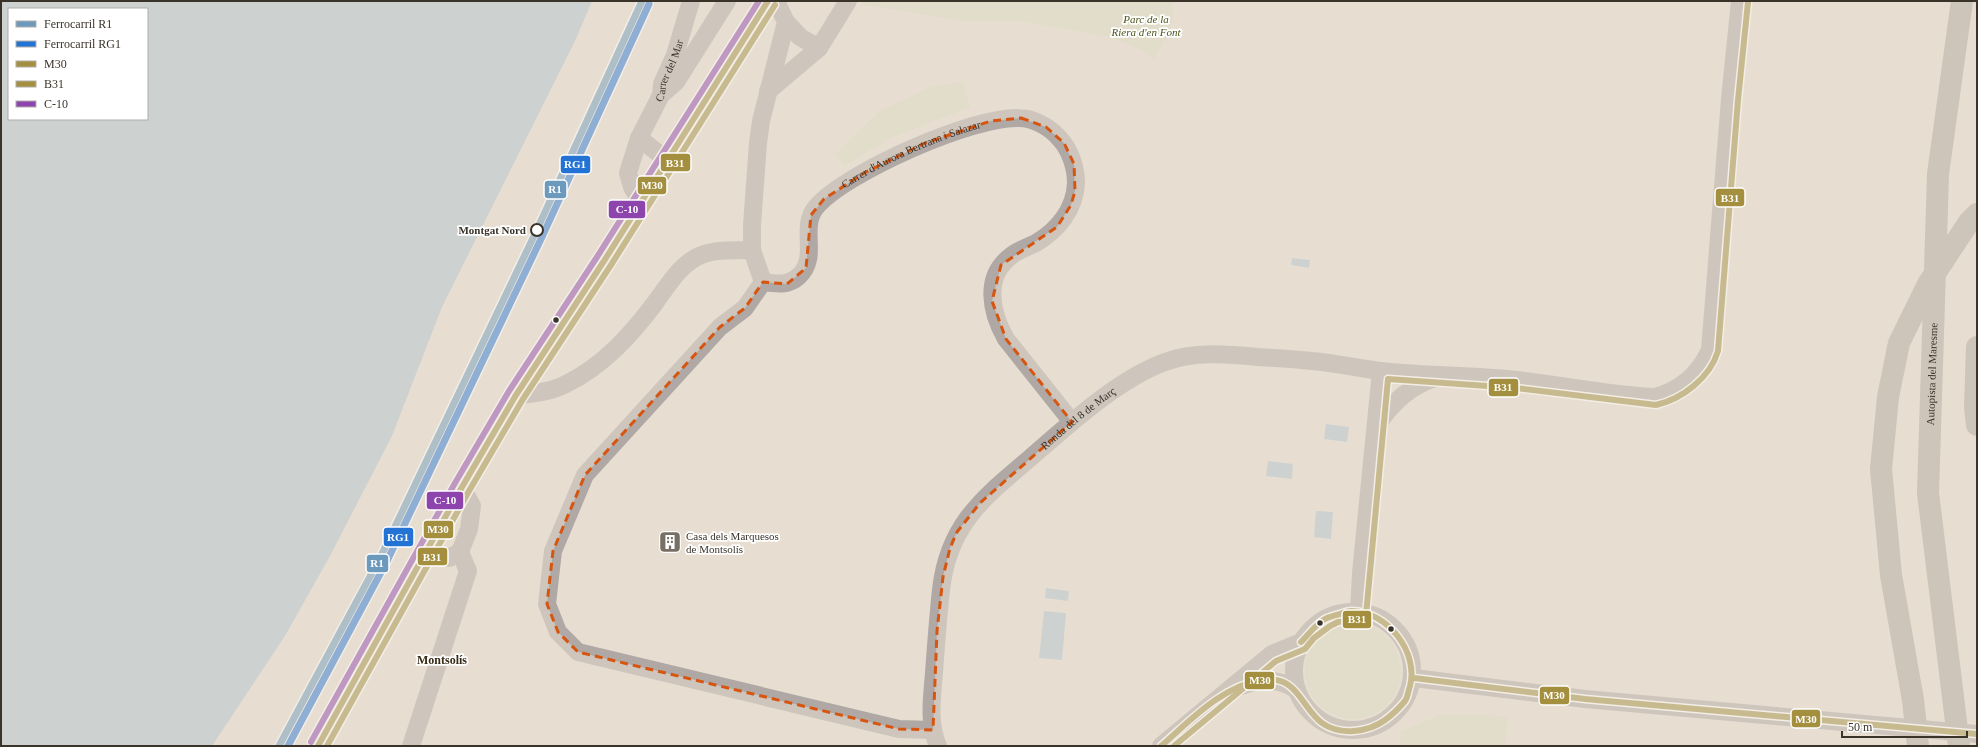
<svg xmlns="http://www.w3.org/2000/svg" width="1978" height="747" font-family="Georgia,serif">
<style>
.green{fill:#dadbc1}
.water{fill:#aec3d0;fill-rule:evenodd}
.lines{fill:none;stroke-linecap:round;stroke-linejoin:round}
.minor{stroke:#b0a8a5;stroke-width:18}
.primary{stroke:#a9a09b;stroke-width:22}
.motorway{stroke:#ada49e;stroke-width:22}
.bus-1-casing{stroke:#fff;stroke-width:9}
.bus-2-casing{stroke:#fff;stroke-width:9}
.bus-3-casing{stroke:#fff;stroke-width:9}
.bus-1{stroke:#a38f3e;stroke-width:6}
.bus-2{stroke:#a38f3e;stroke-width:6}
.bus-3{stroke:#8e44ad;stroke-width:6}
.rail-1-casing{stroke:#fff;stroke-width:10}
.rail-2-casing{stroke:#fff;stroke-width:10}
.rail-1{stroke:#6c9abc;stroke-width:7}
.rail-2{stroke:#2373d5;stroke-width:7}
.marked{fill:none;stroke:#d7550f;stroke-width:3;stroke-dasharray:8 5;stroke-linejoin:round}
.stop-dot{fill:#fff;stroke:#3a332a;stroke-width:2}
.bus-dot{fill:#3a332a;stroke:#fff;stroke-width:1.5}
.labels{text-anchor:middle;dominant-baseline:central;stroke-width:3.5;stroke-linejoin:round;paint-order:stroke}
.park-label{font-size:11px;font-style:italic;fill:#49541a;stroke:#fff}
.street-label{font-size:11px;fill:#3a332a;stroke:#fff}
.stop-label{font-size:11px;font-weight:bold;fill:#3a332a;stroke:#fff;text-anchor:end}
.poi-label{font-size:11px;fill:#3a332a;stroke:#fff;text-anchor:start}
.neighbourhood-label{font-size:12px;font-weight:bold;fill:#372a15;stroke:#fff}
.line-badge{stroke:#fff;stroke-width:1.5}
.badge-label{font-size:11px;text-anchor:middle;font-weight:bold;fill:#fff}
</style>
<rect width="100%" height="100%" fill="#e7ded1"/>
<path class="green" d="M862,1H1172C1175,26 1167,38 1154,59L1141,50L1113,38L1028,22L964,21L862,5Z
M963,82L970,107L893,137L844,166L835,154L880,111L932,86Z
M1305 671a48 48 0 1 1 96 0a48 48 0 1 1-96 0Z
M1443,714L1508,716L1505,746H1399L1401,731Z"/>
<path class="water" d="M1,1H592L576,39L442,307L392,436L330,556L285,636L212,746H1ZM9,9H147V119H9Z
M1292,258L1310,260L1309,268L1291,265Z
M1326,424L1349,427L1347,442L1324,439Z
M1268,461L1293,464L1292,479L1266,476Z
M1316,511L1333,512L1331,539L1314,537Z
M1046,588L1069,591L1068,601L1045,598Z
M1044,611L1066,613L1062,660L1039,658Z"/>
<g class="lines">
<g class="minor">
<path d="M786,22L800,37L819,48"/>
<path d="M768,91L819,48L848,1"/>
<path d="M661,95L676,82L727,1"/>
<path d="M639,138L667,160"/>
<path id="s1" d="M641,202L632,187L628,173L639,138L661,95L662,84L675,55L691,1"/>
<path d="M763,282L745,308L720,327L585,475L553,551L547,604L558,632L578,652L899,729L933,730"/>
<path id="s2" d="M763,282C777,284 788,286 799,276C820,256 798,227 817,206C847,172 973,116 1019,118C1034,118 1051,128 1060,139C1070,150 1076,167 1076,183C1075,209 1058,230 1036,243C1028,247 1018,250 1011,256C983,277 991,313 1006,339L1072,422"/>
<path d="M763,282L752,250V225L758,143L761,121L786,22L776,1"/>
<path d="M516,395C533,394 551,392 566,384C603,366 631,335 655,303C669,284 681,262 704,254C719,249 736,251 752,250"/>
<path d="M1376,427C1391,403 1410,385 1438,377"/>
<path d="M427,551L449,558L460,552L469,529L472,506L462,487"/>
<path d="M1359,611L1361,573L1381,371"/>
<circle cx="1353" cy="671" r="59"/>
<path d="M1414,678L1585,699L1977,734"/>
<path d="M1239,687C1259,679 1278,677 1297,690"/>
<path d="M411,746L468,571L460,552"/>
<path id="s3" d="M938,746C928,723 932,697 934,673C936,645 938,617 941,590C948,525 983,498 1029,459C1067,426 1118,379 1165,362C1194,351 1227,354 1258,357C1276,358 1294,359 1312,361C1335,363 1357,368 1380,371C1426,376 1472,375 1518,380C1563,385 1609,395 1655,397C1681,390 1699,374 1710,350L1730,99L1740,1"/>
<path d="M1161,746L1272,654L1301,642"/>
</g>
<path class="primary" d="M318,746L462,487L516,395L604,261L768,1"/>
<g class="motorway">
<path d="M1977,347L1975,407L1977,425"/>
<path d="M1918,746L1913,700L1891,575L1881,469L1888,397L1899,343L1928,284L1969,222L1977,214"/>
<path id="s4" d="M1959,746L1928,493L1938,174L1962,1"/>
</g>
<g class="bus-1-casing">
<path id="bus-1" d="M1414,678L1585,699L1977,734
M318,746L462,487L516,395L604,261L768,1
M1161,746C1190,721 1221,687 1261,680C1311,672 1298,735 1354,731C1365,730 1377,726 1385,720C1392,715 1400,707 1405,701C1408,697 1408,691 1410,686C1419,652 1387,611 1351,611C1347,611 1341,614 1336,615C1333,616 1328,617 1325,619C1316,624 1308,635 1301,642"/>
</g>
<g class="bus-2-casing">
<path id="bus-2" d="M327,746L469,491L523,399L611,265L775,5
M1174,746L1276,661L1305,649L1314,638L1330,626L1338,622L1362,619L1366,615L1388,379L1516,388L1656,405C1682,399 1710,378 1718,351L1738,100L1748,2"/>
</g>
<g class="bus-3-casing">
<path id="bus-3" d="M311,742L455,483L509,391L597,257L759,1"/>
</g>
<use href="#bus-1" class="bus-1"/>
<use href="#bus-2" class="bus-2"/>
<use href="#bus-3" class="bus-3"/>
<g class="rail-1-casing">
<path id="rail-1" d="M279,746L380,558L534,236L642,1"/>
</g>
<g class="rail-2-casing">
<path id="rail-2" d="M288,746L387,561L541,239L649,4"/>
</g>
<use href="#rail-1" class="rail-1"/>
<use href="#rail-2" class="rail-2"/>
</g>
<path d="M0 0H1978V747H0ZM1021,118L1046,127L1064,143L1074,164L1075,191L1071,205L1057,227L1001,265L992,301L1006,339L1072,422L980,503L957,532L950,548L943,577L937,631L933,730L899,729L578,652L558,632L547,604L553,551L585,475L720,327L745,308L763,282L787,284L806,268L811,215L824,199L864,173L925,143L991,121Z" fill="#e7ded1" fill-opacity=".55" fill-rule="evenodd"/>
<path class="marked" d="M1021,118L1046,127L1064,143L1074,164L1075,191L1071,205L1057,227L1001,265L992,301L1006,339L1072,422L980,503L957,532L950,548L943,577L937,631L933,730L899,729L578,652L558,632L547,604L553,551L585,475L720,327L745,308L763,282L787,284L806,268L811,215L824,199L864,173L925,143L991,121Z"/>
<defs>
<g id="building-square" transform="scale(1.15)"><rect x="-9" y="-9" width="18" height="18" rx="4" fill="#776f64" stroke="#fff"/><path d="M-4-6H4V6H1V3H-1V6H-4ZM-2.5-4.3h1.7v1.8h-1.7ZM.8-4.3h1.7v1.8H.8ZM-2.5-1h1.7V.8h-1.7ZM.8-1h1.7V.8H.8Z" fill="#fff"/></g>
</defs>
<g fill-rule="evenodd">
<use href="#building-square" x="670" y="542"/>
</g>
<circle class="stop-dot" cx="537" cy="230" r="6"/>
<g class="bus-dot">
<circle cx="556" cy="320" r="3.5"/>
<circle cx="1320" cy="623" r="3.5"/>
<circle cx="1391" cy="629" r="3.5"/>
</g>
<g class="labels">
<g class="park-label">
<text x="1146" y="19">Parc de la<tspan x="1146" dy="13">Riera d'en Font</tspan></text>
</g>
<g class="street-label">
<text stroke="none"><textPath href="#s1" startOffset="143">Carrer del Mar</textPath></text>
<text stroke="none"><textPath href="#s2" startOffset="221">Carrer d'Aurora Bertrana i Salazar</textPath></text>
<text stroke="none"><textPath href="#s4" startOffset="374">Autopista del Maresme</textPath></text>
<text stroke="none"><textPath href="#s3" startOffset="384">Ronda del 8 de Març</textPath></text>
</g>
<g class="stop-label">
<text x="526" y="230">Montgat Nord</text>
</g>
<g class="poi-label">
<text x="686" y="536">Casa dels Marquesos<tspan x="686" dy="13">de Montsolís</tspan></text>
</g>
<g class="neighbourhood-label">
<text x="442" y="660">Montsolís</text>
</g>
</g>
<g class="line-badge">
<rect x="660" y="153" width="31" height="19" rx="4" fill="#a38f3e"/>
<rect x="560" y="155" width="31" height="19" rx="4" fill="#2373d5"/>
<rect x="637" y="176" width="30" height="19" rx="4" fill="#a38f3e"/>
<rect x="544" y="180" width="23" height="19" rx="4" fill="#6c9abc"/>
<rect x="1715" y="188" width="30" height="19" rx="4" fill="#a38f3e"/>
<rect x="608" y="200" width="38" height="19" rx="4" fill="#8e44ad"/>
<rect x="1488" y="378" width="31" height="19" rx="4" fill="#a38f3e"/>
<rect x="426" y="491" width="38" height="19" rx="4" fill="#8e44ad"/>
<rect x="423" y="520" width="31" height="19" rx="4" fill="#a38f3e"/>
<rect x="383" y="527" width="31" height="20" rx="4" fill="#2373d5"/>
<rect x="417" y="547" width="31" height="19" rx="4" fill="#a38f3e"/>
<rect x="366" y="554" width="23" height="19" rx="4" fill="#6c9abc"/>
<rect x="1342" y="610" width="30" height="19" rx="4" fill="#a38f3e"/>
<rect x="1244" y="671" width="31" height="19" rx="4" fill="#a38f3e"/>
<rect x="1539" y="686" width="31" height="19" rx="4" fill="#a38f3e"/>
<rect x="1791" y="709" width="30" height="19" rx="4" fill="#a38f3e"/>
</g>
<g class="badge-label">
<text x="675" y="167">B31</text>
<text x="575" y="168">RG1</text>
<text x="652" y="189">M30</text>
<text x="555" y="193">R1</text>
<text x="1730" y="202">B31</text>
<text x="627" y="213">C-10</text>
<text x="1503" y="391">B31</text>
<text x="445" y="504">C-10</text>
<text x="438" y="533">M30</text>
<text x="398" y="541">RG1</text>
<text x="432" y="561">B31</text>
<text x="377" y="567">R1</text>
<text x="1357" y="623">B31</text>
<text x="1260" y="684">M30</text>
<text x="1554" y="699">M30</text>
<text x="1806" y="723">M30</text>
</g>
<rect width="1978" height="747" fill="none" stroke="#3a332a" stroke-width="4"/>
<rect x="8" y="8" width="140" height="112" fill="#ffffff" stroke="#b0adaa"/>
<rect x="16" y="21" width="20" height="6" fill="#6c9abc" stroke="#b0adaa"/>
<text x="44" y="28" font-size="12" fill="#3a332a">Ferrocarril R1</text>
<rect x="16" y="41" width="20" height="6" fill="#2373d5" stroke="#b0adaa"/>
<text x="44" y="48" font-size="12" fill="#3a332a">Ferrocarril RG1</text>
<rect x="16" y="61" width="20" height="6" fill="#a38f3e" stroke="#b0adaa"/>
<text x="44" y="68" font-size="12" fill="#3a332a">M30</text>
<rect x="16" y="81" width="20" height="6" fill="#a38f3e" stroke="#b0adaa"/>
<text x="44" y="88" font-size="12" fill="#3a332a">B31</text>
<rect x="16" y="101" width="20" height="6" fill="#8e44ad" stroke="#b0adaa"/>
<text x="44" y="108" font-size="12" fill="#3a332a">C-10</text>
<path d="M1842 731v6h125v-6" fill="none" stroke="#3a332a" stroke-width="2"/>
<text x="1848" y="731" font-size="12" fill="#3a332a" stroke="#ffffff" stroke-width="3" paint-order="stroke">50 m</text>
</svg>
